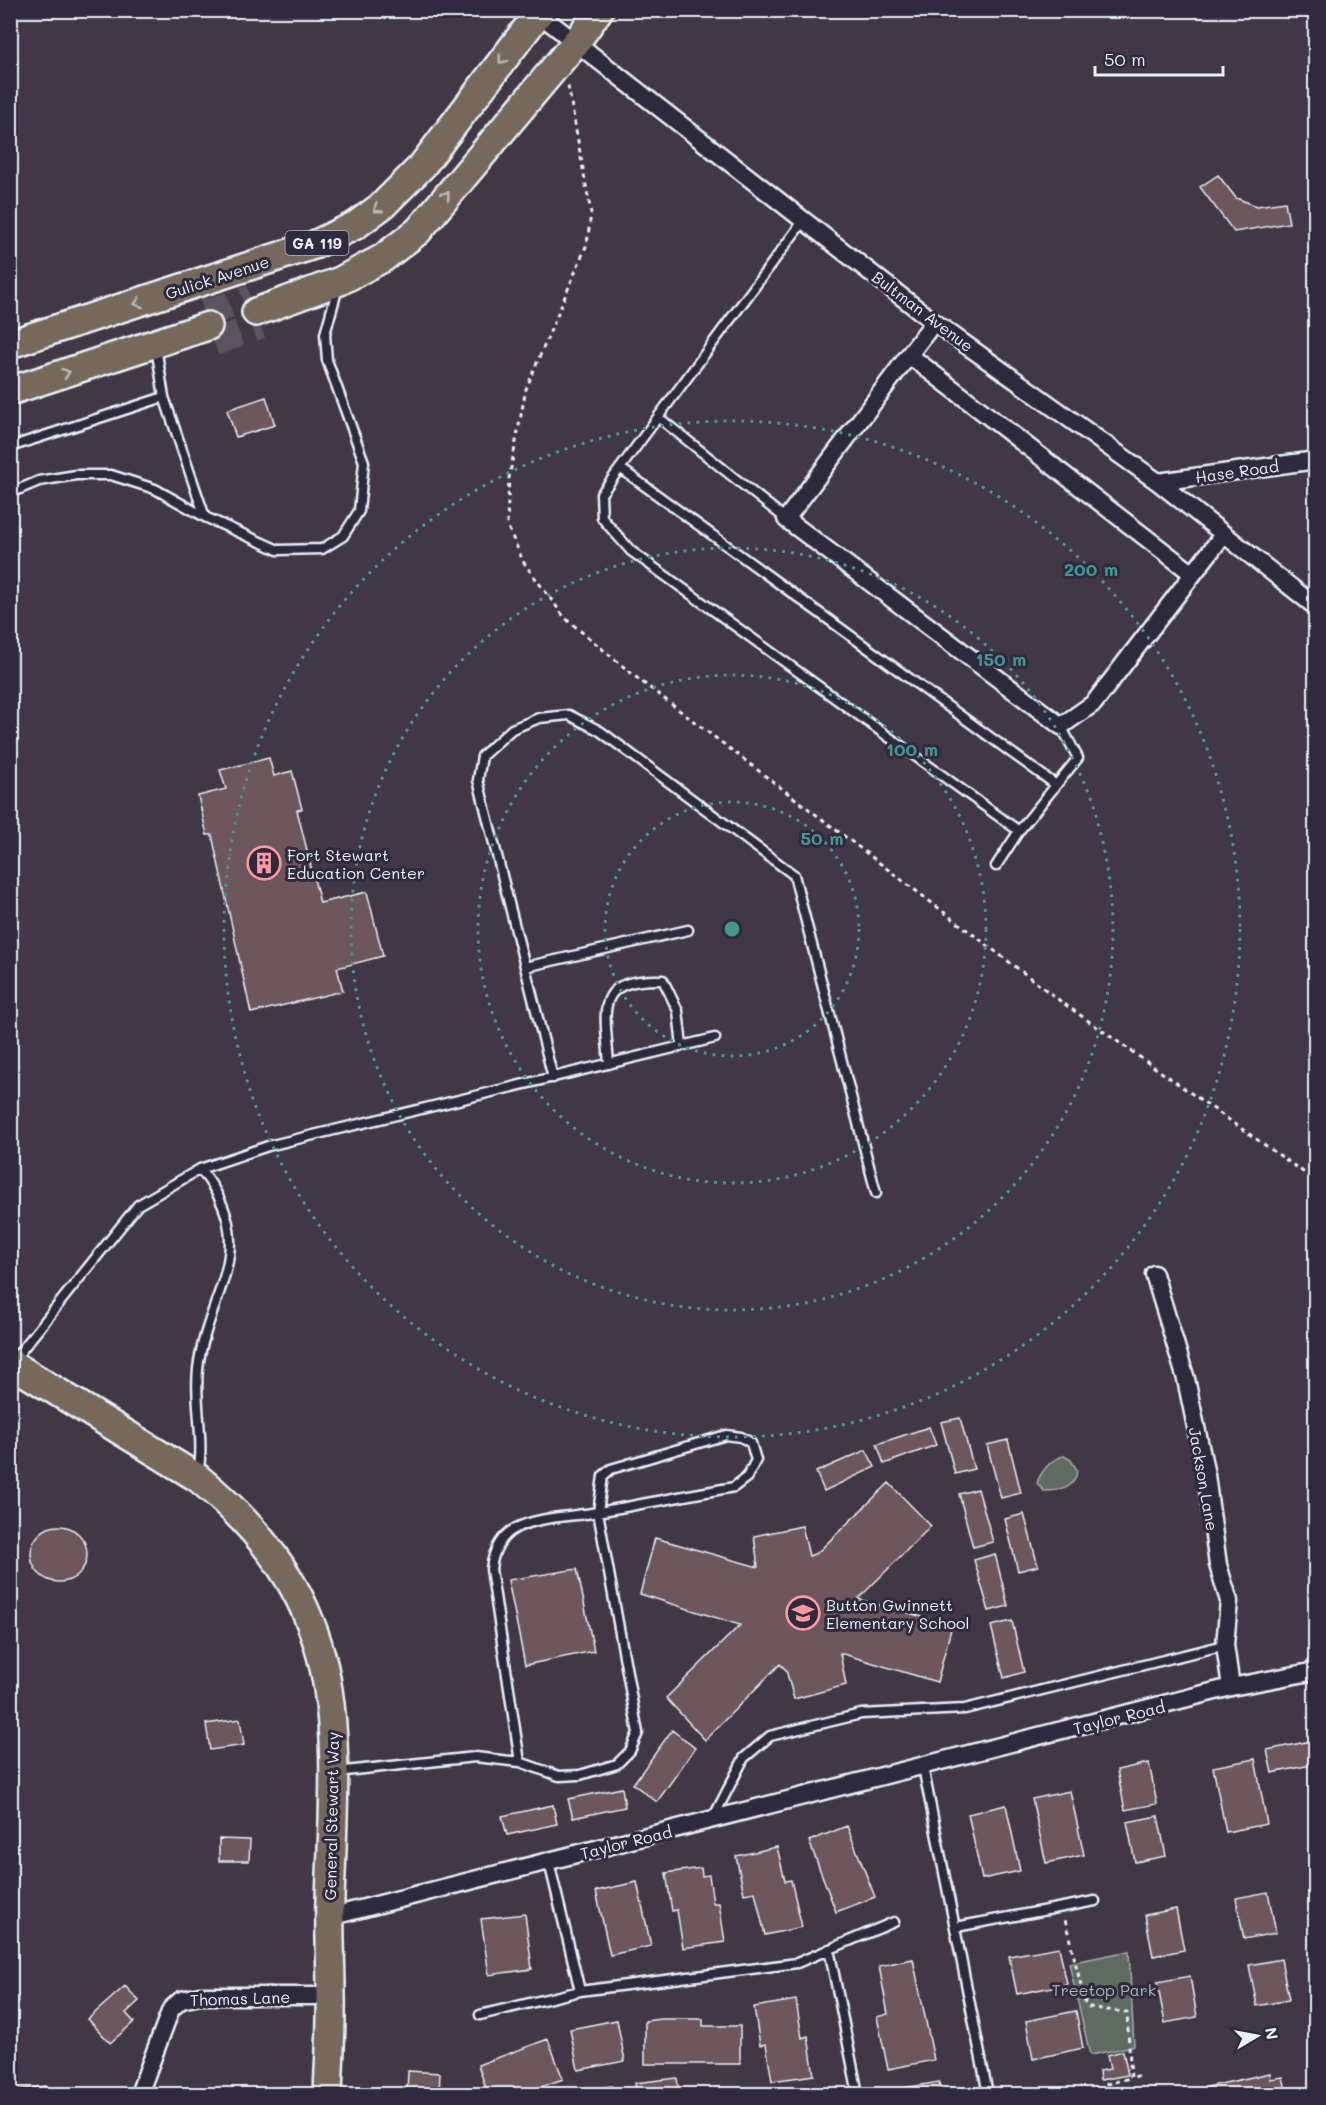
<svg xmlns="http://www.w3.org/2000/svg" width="1326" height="2105" font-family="Mali,sans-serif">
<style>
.green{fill:#5f6b61;stroke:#a4aeac;stroke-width:1.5}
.building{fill:#6d565c;stroke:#e8f1f8;stroke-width:1.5}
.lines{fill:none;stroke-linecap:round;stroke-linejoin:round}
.primary-tunnel{stroke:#5b5361;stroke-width:27;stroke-dasharray:27 14;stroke-linecap:butt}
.service-casing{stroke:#e8f1f8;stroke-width:13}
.minor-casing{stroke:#e8f1f8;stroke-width:21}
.primary-casing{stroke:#e8f1f8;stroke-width:32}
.path{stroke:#e8f1f8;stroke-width:3;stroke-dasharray:4.5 4.5;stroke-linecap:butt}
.service{stroke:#2f2a3d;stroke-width:8}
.minor{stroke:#2f2a3d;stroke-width:16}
.primary{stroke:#76695c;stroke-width:27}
.oneway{stroke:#babbba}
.ring{fill:none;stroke:#459590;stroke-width:3;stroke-dasharray:3 6}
.labels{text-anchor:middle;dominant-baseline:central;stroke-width:6;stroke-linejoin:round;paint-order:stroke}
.shield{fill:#2f2a3d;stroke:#b0b5c0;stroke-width:1.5}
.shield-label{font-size:15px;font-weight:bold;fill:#e8f1f8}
.street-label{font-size:16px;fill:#e8f1f8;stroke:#2f2a3d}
.poi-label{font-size:16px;fill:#e8f1f8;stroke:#2f2a3d;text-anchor:start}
.park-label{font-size:16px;fill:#aab5b4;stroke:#2f2a3d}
.centre{fill:#459590;stroke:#2f2a3d;stroke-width:3}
.ring-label{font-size:18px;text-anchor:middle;font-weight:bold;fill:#459590;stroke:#2f2a3d;stroke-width:6;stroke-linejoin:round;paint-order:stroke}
</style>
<rect width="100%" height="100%" fill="#423746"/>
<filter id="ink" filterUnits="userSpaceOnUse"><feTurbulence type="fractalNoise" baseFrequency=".0167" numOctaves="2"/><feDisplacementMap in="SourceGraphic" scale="12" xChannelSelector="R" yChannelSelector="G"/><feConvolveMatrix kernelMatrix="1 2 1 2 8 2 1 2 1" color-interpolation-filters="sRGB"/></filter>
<g filter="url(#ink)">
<path class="green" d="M1064,1456L1071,1460L1077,1470C1076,1489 1060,1491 1044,1491L1037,1483C1041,1471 1052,1458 1064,1456Z
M1129,1951L1134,2046L1090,2055L1069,1963Z"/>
<path class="building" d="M1218,175L1236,198L1257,206L1285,202L1289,223L1234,232L1200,187Z
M266,397L275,425L236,437L227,410Z
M269,758L274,776L292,771L302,809L297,810L320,903L367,892L383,956L337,968L343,991L251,1013L212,835H207L198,796L226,789L220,770Z
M960,1418L974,1469L955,1474L941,1422Z
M929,1427L936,1445L884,1464L877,1444Z
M1008,1440L1021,1493L1001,1498L987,1445Z
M866,1450L875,1467L824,1491L816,1472Z
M889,1483L931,1526L858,1599L952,1625L937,1682L840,1653L846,1685L794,1699L786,1670L780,1664L705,1740L666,1698L740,1625L640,1594L655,1538L758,1567L754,1536L802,1526L809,1556L817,1553Z
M978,1489L993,1542L973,1547L959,1494Z
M1024,1514L1038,1566L1018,1571L1005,1519Z
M31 1554a28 28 0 1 1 56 0a28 28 0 1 1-56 0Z
M995,1554L1008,1606L989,1611L974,1560Z
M577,1569L594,1651L525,1665L508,1580Z
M1316,1600V1618L1312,1601Z
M1012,1621L1024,1672L1004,1678L991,1626Z
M240,1719L244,1745L210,1750L206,1724Z
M672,1730L695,1748L657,1802L633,1784Z
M1316,1740V1764L1272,1773L1267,1750Z
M1255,1759L1267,1824L1226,1832L1213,1767Z
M1149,1763L1157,1804L1125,1810L1117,1770Z
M622,1788L625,1807L573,1818L568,1799Z
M1070,1791L1084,1855L1046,1863L1032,1799Z
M553,1805L557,1824L507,1835L502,1816Z
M1006,1805L1020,1871L982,1879L968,1814Z
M1158,1816L1166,1856L1135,1862L1127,1822Z
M847,1826L875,1897L836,1912L809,1841Z
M219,1839L250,1840L249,1861H219Z
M777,1847L785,1881L791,1880L802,1927L765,1935L755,1892L744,1894L736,1856Z
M701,1868L702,1876L709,1875L713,1903H719L725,1942L683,1948L677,1910L672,1911L666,1873Z
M637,1882L651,1946L610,1955L596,1891Z
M1268,1892L1276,1933L1244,1939L1236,1898Z
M1176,1909L1184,1950L1153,1956L1145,1915Z
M525,1914L532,1969L489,1975L481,1919Z
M1059,1947L1067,1984L1017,1994L1009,1956Z
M913,1959L934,2060L888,2069L877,2017L888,2014L879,1966Z
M1281,1959L1289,2000L1257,2006L1249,1965Z
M1190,1976L1197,2017L1165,2023L1157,1982Z
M125,1986L139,2001L126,2013L134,2022L110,2043L88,2019Z
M796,2000L802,2038L808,2036L814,2075L772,2081L766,2044L760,2045L754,2007Z
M1076,2011L1083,2048L1033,2059L1026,2021Z
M661,2019H703V2026H740V2064H645V2021Z
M617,2020L625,2061L578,2070L570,2029Z
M548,2039L563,2079L520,2094H488L478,2065Z
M1123,2051L1128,2075L1100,2080L1099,2071L1110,2069L1107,2055Z
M408,2071L440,2073L439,2094H407Z
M1270,2073L1271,2079L1283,2077L1287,2094H1209L1207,2087Z
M677,2078L679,2094H637L635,2083Z
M939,2082L942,2094H898L897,2089Z
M46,2086L47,2094H10V2091Z
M612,2086L613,2094H571V2091Z"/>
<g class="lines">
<path class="primary-tunnel" d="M204,313L251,299
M214,343L260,325"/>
<g class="service-casing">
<path id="service" d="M804,220L601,494L602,518L631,551L1019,831
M156,347L164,397
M658,417L786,519
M10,447L164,397L205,517
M620,468L1056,785
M10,493L39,481L76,475H111L155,489L205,517L278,550L322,549L343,536L359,511L364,462L327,360L325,334L338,287
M996,866L1019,831L1078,758L1061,726
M525,967L688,930
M609,1064C605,1009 593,978 663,980L678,1011L682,1046
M553,1078L478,780L482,756L512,729L539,718L569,715L600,731L794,875L876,1193
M13,1361L138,1205L200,1169L268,1146L715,1038
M198,1474C205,1439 194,1404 198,1369C207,1291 264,1247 200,1169
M923,1767L988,2094
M336,1772L475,1757L520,1762L559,1776L580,1775L617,1764L630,1751L638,1733L598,1512L603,1476L611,1469L726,1435L741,1437L751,1443L756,1460L747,1477L734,1487C688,1495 643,1504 598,1512C572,1517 540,1516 516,1528C500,1536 493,1553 491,1569L520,1762
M712,1820L744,1758L770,1736L861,1714L965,1709L1225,1645
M549,1862L580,1991
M956,1927L1095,1901
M829,1949L858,2094
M480,2015L580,1991L797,1963L894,1922"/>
</g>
<g class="minor-casing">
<path id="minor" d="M534,10L934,322L1158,482L1316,607
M934,322L909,355L1193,574
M909,355L786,519L1061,726L1094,703L1223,535
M1158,482L1316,460
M1154,1274L1186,1379L1206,1475L1218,1565L1229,1601L1225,1645L1231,1687
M329,1917L1231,1687L1316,1671
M139,2094L171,2009L181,2000L200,1996H332"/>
</g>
<g class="primary-casing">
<path id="primary" d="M256,312L340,281L383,258L418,231L577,41L599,10
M10,344L314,245L356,225L383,205L422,166L541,10
M10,391L208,326
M10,1363L198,1478C351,1604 337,1718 330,1899C329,1931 331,1962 331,1994C332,2028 329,2061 328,2094"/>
</g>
<path class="path" d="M568,86L591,213L587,244L526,389L509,478L507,525L524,563L565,618L637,678L1063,1003L1316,1181
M1065,1920L1085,2002L1089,2007L1127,2013L1131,2078L1140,2075
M1109,2094L1107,2084L1130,2078"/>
<use href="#service" class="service"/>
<use href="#minor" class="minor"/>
<use href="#primary" class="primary"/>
</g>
<defs><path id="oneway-chevron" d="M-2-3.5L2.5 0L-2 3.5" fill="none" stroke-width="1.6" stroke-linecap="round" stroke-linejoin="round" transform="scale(1.5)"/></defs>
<g class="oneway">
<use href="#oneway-chevron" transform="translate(502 60) rotate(128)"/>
<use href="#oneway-chevron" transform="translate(446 195) rotate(-50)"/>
<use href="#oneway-chevron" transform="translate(377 209) rotate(142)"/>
<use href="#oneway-chevron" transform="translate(138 303) rotate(163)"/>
<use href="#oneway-chevron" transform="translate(66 373) rotate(-18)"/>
</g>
</g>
<g class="ring">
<circle cx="732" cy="929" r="127"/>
<circle cx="732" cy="929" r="254"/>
<circle cx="732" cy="929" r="381"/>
<circle cx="732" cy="929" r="508"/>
</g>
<defs>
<g id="building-ring" transform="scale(1.725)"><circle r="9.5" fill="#2f2a3d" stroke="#ff9aa2" stroke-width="1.5"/><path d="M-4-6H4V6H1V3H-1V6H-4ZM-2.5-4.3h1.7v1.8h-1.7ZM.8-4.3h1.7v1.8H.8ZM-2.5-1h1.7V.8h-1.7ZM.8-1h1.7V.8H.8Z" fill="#ff9aa2"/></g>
<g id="school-ring" transform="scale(1.725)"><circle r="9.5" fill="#2f2a3d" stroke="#ff9aa2" stroke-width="1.5"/><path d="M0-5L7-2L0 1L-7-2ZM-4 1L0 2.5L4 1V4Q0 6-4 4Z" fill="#ff9aa2"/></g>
</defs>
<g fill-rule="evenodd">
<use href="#building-ring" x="264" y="863"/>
<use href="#school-ring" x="803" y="1613"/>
</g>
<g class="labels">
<rect class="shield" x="285.5" y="231" width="63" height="24" rx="4.5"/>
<g class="shield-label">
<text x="317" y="243">GA 119</text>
</g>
<g class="street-label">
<text transform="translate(217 277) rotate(-18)">Gulick Avenue</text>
<text transform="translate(923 311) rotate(37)">Bultman Avenue</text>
<text transform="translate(1237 471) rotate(-8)">Hase Road</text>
<text transform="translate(1204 1479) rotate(80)">Jackson Lane</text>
<text transform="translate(1119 1717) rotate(-14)">Taylor Road</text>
<text transform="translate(331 1816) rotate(-89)">General Stewart Way</text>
<text transform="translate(626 1842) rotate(-14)">Taylor Road</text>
<text transform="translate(240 1998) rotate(-2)">Thomas Lane</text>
</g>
<g class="poi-label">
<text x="287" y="854">Fort Stewart<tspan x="287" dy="18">Education Center</tspan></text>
<text x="826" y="1604">Button Gwinnett<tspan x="826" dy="18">Elementary School</tspan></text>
</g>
<g class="park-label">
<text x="1104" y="1989">Treetop Park</text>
</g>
</g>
<circle cx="732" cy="929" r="9" class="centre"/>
<g class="ring-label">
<text x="1091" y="576">200 m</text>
<text x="1001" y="666">150 m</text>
<text x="912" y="756">100 m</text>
<text x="822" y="845">50 m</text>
</g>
<rect width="1326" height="2105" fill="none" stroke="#2f2a3d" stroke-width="36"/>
<rect x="18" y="18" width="1290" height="2069" fill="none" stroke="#e8f1f8" stroke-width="2" filter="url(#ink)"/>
<g transform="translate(1257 2036) rotate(80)" stroke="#2f2a3d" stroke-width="4.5" paint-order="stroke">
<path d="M0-4.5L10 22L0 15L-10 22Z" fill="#e8f1f8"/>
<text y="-9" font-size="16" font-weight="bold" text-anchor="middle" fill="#e8f1f8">N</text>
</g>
<path d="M1095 66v9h128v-9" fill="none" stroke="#e8f1f8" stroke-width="3"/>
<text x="1104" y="66" font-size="18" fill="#e8f1f8" stroke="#2f2a3d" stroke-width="4.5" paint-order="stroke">50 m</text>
</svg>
